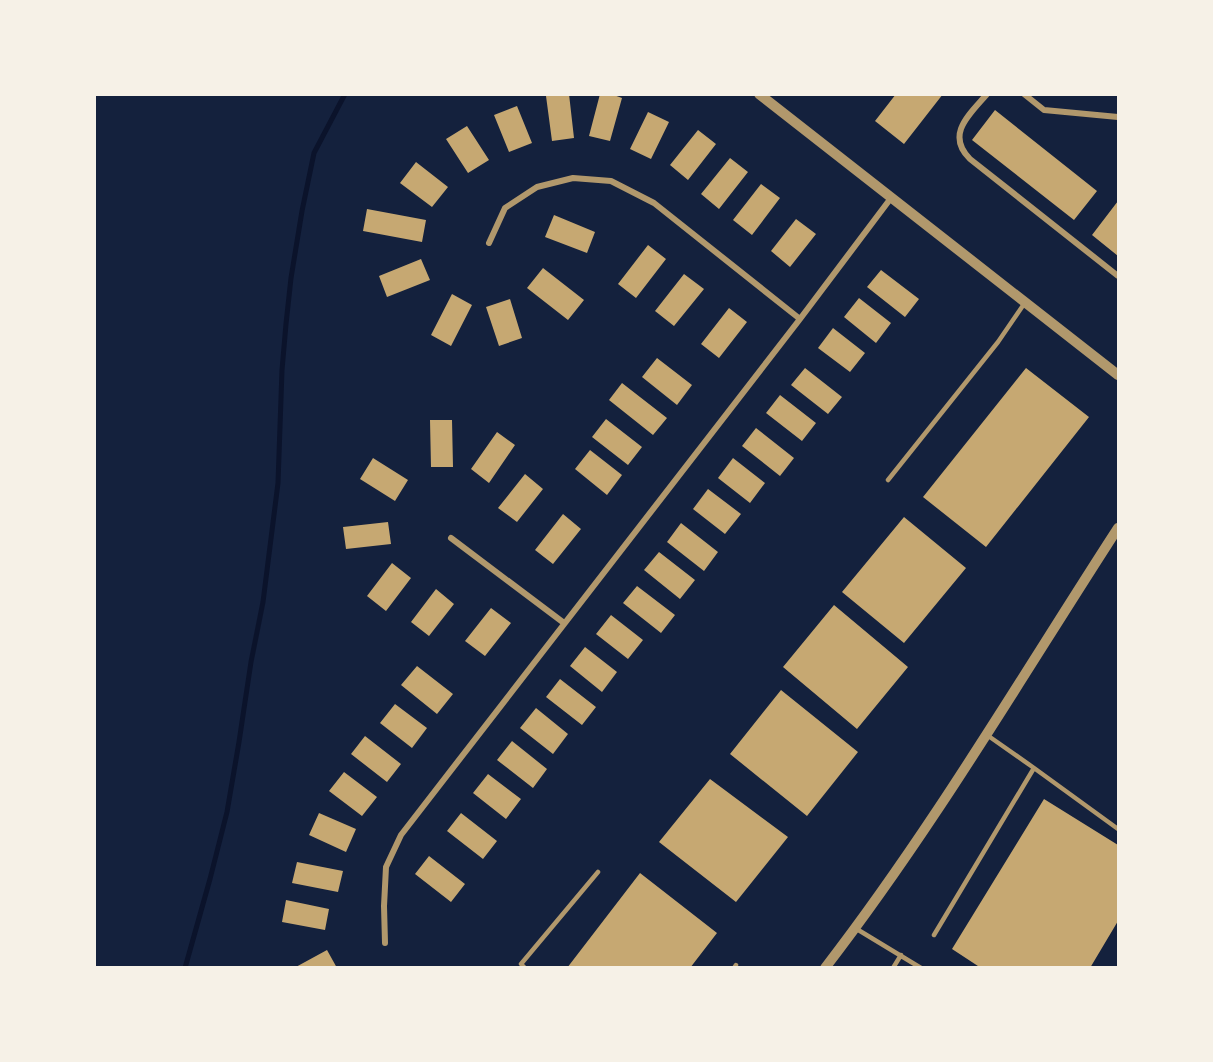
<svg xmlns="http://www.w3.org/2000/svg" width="1213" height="1062" font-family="'PT Sans',sans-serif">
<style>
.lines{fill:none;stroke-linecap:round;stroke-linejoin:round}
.stream{stroke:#0b132b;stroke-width:5}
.building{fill:#c6a872}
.service{stroke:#b1986c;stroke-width:4.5}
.minor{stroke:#b1986c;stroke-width:6}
.tertiary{stroke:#b1986c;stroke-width:10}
</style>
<rect width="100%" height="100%" fill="#14213d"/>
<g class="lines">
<path class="stream" d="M185,968L210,879L227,812L239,742L251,662L263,602L278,483L282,370L286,324L291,278L302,211L314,153L345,94"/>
</g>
<path class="building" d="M562,94H569L574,138L552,141L546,96Z
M600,94H611L622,98L610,141L589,136Z
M896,94H943L904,144L875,121Z
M517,106L532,143L509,152L494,115Z
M995,110L1097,191L1074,220L972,140Z
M648,112L669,122L651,159L630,149Z
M467,126L489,160L468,173L446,139Z
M698,130L716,144L688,180L670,165Z
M730,158L748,172L719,209L701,194Z
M416,162L448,187L432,207L400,183Z
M761,184L780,198L752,235L733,220Z
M1118,201V256L1092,235Z
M367,209L426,220L422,242L363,231Z
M554,215L595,232L587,253L545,237Z
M796,219L816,234L790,267L771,251Z
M648,245L666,259L636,298L618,284Z
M421,259L430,280L387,297L379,276Z
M543,268L584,300L568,320L527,288Z
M881,270L919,299L905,317L867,287Z
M684,274L704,289L674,326L655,311Z
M452,294L472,305L451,346L431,335Z
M859,298L891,323L876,343L844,317Z
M510,299L522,338L499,346L486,307Z
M729,308L747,322L719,358L701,344Z
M833,328L865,353L850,372L818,348Z
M657,358L692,385L677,405L642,377Z
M805,368L842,397L828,414L791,385Z
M1026,368L1089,417L986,547L923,497Z
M622,383L667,418L653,435L609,400Z
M780,395L816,423L802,441L766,413Z
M606,419L642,447L628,465L592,437Z
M430,420H452L453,467H431Z
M756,428L794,458L780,476L742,446Z
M497,432L515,445L489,483L471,469Z
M590,450L622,475L607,495L575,469Z
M373,458L408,480L395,501L360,479Z
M733,458L765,483L750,503L718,478Z
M525,474L543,489L517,522L498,508Z
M708,489L741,514L725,534L693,509Z
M563,514L581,529L553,564L535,550Z
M904,517L966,568L904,643L842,592Z
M388,522L391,544L346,549L343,527Z
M681,523L718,552L704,571L667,542Z
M659,552L695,580L680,599L644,570Z
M392,563L411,578L386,611L367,596Z
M637,586L675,615L661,633L623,603Z
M436,589L454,604L429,636L411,622Z
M834,605L908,667L857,729L783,667Z
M491,608L511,623L485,656L465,641Z
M611,615L643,640L628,659L596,634Z
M585,647L617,672L602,692L570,666Z
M417,666L453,694L437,714L401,685Z
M560,679L596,707L582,725L546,697Z
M781,690L858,752L807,816L730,754Z
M395,704L427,728L412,748L380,723Z
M536,708L568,734L553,754L520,728Z
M365,736L401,764L387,782L351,754Z
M512,741L547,769L533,788L497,760Z
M344,772L377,797L362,816L329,791Z
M488,774L521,799L506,819L473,793Z
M710,779L788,837L736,902L659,842Z
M1044,799L1118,845V921L1090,968H981L952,949Z
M319,813L356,829L346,852L309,835Z
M461,813L497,841L483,859L447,831Z
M429,856L465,884L451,902L415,874Z
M297,862L343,871L338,892L292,883Z
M640,873L717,933L690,968H567Z
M286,900L329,909L325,930L282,922Z
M327,950L337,968H294Z"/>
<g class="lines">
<path class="service" d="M888,480L998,342L1024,304
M1034,768L1118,829
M855,928L921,968
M934,935L1034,768L987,735
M525,968L521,964L598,872
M734,968L736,965
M893,968L901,955"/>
<path class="minor" d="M987,94C970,114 945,134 970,159L1118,276
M1024,94L1044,110L1118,117
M489,243L505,208L537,187L573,178L611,181L654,203L800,319
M451,538L564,623
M385,943L384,906L386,867L401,835L800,319L891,198"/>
<path class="tertiary" d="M759,94L1118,375
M825,968C933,828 1022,676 1118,528"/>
</g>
<rect width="1213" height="1062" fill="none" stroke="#f6f1e7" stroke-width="192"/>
</svg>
